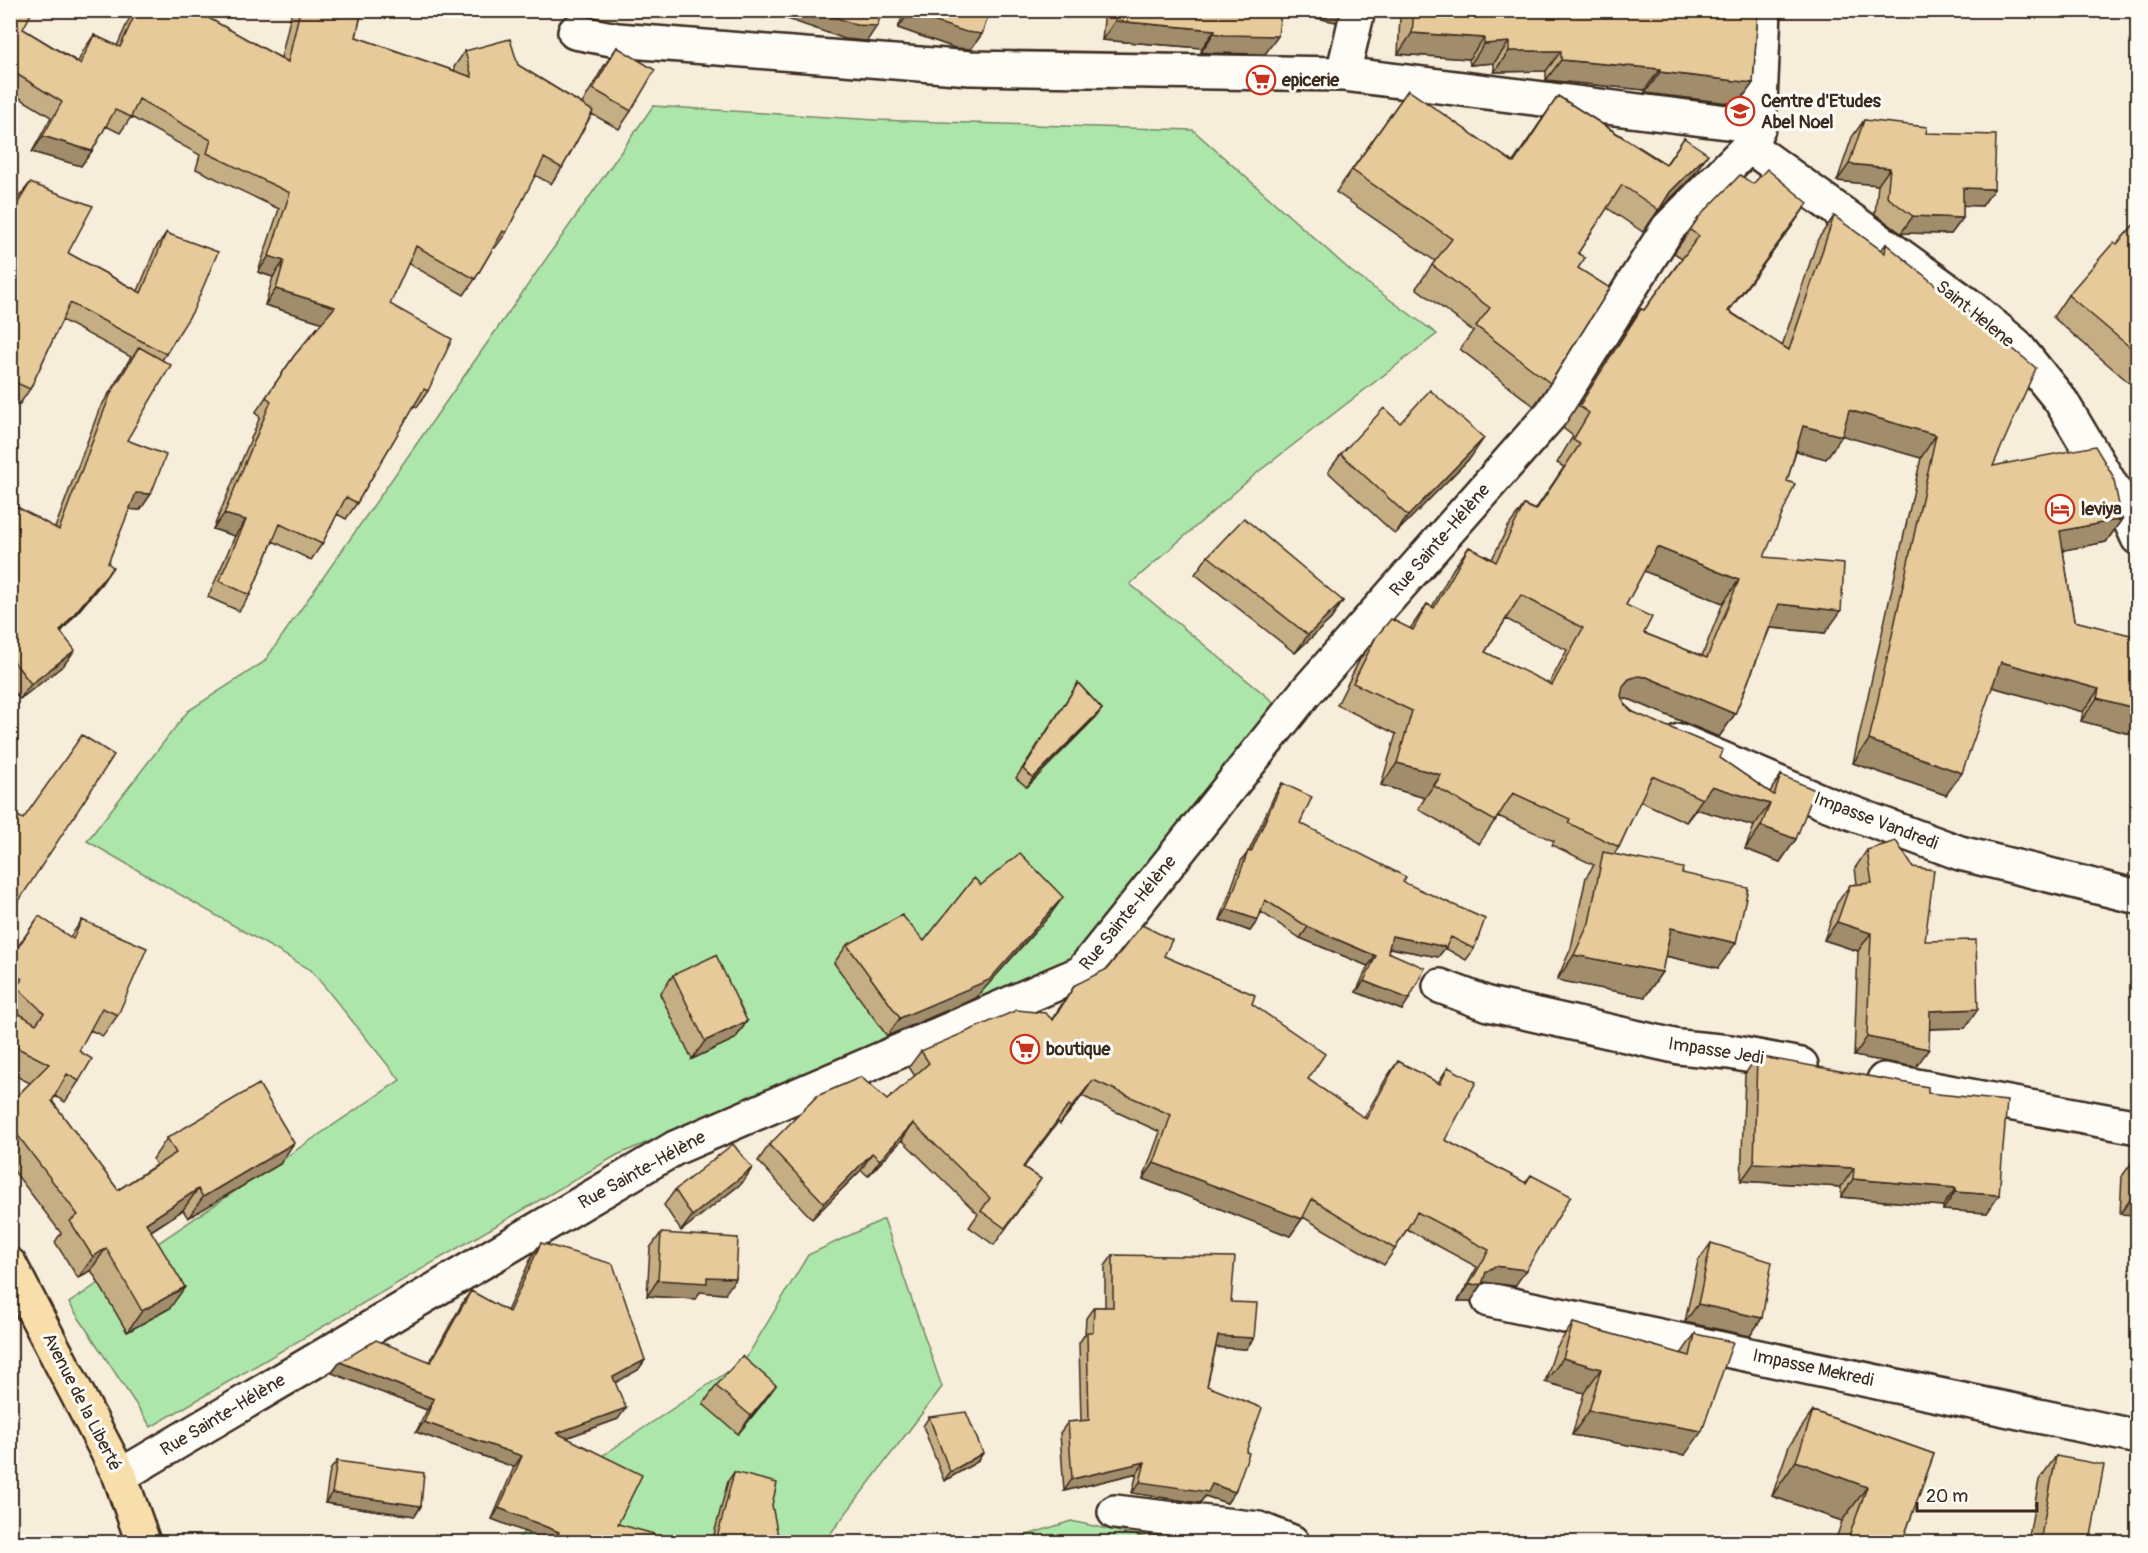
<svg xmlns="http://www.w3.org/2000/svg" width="2148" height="1553" font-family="Pangolin,sans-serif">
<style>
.green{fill:#ade6aa;stroke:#748864;stroke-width:1.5}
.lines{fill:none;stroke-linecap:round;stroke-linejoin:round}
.minor-casing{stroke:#3b2a1e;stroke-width:38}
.major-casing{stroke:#3b2a1e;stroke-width:38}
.minor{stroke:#fdfcf7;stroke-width:33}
.major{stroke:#f8deab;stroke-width:33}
.wall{fill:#c6ae84;stroke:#3b2a1e;stroke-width:1.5;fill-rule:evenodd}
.shaded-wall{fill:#a18d6c;stroke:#3b2a1e;stroke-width:1.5}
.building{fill:#e6ca9a;stroke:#3b2a1e;stroke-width:1.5;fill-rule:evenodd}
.labels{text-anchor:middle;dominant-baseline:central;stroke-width:6;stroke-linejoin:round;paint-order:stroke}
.poi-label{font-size:18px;font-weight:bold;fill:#3b2a1e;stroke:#fdfcf7;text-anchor:start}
.street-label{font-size:18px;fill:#3b2a1e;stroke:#fdfcf7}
</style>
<rect width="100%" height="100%" fill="#f6eddb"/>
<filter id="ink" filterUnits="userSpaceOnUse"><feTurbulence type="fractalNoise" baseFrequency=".0167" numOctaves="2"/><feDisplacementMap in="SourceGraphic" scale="12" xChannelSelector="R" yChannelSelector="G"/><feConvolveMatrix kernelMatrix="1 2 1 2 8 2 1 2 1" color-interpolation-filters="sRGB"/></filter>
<g filter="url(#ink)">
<path class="green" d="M653,106L876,120L1193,130L1352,272L1437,334L1258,472L1130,584L1287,713L1071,965L617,1155L151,1427L69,1303L400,1080L311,970L87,841L188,711L264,662Z
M884,1219L942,1387L824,1542H514L599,1458L745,1360L808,1255Z
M1071,1521L1165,1542H1005Z"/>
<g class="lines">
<g class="minor-casing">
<path id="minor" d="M575,32L617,40L970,68L1343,74L1759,126
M1343,74L1358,10
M1749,146L1967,304L2015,344L2061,401L2125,509L2138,538
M1680,741L1825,803L1960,853L2138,897
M1440,986L1488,1004L1679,1047L1730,1052L1801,1065
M1884,1080L2138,1127
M1489,1300L2138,1437
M120,1476L675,1148L1081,973L1305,693L1552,413L1668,228L1749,146L1759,126L1764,10
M1115,1512L1259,1529L1292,1542"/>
</g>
<g class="major-casing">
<path id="major" d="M10,1265L120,1476L143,1542"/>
</g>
<use href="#minor" class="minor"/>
<use href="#major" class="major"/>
</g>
<path class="wall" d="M10,10L23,29L78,62L83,51L94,35L117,46L133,10H194L281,58L292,10H362L356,37L455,71L454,67L465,51L518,65L582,104L604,66L617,47L631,111L619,129L592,114L562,168L551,184L535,175L506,233L495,248H493L475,279L464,295L408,263L390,304L428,391L417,407L414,405L357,503L346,519L337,514L322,544L311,560L273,541L250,595L239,611L208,597L235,536L213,529L260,417L255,413L294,356L322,322L265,305L273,277L258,272L279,209L196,169L200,155L131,117L120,133L106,126L92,151L81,166L32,152L51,117L10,92Z
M905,10H990L982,34L971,49L955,48L898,28Z
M1105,10H1344L1336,22L1281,11L1278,36L1265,54L1211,53L1201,52L1202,48L1102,40Z
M1405,10H1758L1753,83L1738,104L1645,93V90L1546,80V71L1494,72V63L1470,65L1469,59L1398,54L1400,17Z
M1408,90L1513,162L1558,96L1666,164L1684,138L1692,177L1657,212L1643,232L1607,208L1578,253V268L1550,383L1534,406L1460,349L1473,331L1416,288L1435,261L1336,192Z
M1864,120L1926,133L1994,189L1982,206L1963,205V218L1951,234L1901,233L1875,214L1878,185L1837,181L1852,137Z
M30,183L68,253L138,291L155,249L166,233V354L162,360L127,440L151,494L140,510L129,509L108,563L102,583L61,632L64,665L20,699L10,687V503L55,528L99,410L131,357L62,320L30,389L19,405L10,401V212L18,198Z
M1834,216L1881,250L1886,244L1993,466L2122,519L2106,542L2063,550L2074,621L2138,637V736L2081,721L2083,712L1992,687L1946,795L1853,763L1921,458L1842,435L1826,459L1796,451L1764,557L1825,633L1770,628L1735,714L1719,737L1631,700L1622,698L1625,705L1633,712L1720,758L1770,792L1781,775L1796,839L1780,862L1745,849L1754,826L1696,809L1686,822L1640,801L1619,847L1614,854L1682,873L1718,968L1665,956L1662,972L1645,997L1557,980L1571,948L1586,877L1594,865L1552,845L1554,841L1498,816L1479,844L1418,809L1425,798L1381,785L1396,734L1337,705L1360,659L1376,637L1410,629L1427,604L1432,607L1453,569L1469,547L1492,559L1508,527L1524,505L1535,510L1564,467L1557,463L1573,436L1563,428L1625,331L1641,309L1644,310L1682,258L1674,253L1699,217L1792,226L1729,311L1782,346L1818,239ZM1644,571L1723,603L1702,656L1644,633L1626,605ZM1506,619L1567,650L1549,684L1485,652Z
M2138,220V381L2133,386L2053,317L2068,295L2117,244Z
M1400,423L1471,457L1395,534L1328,472L1341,454Z
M1208,556L1343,601L1331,619L1295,653L1195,574Z
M1078,683L1102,709L1095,718L1027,787L1016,778Z
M1282,783L1300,823L1403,882L1474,949L1466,960L1445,948L1438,957L1389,948L1388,952L1402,1010L1356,992L1368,966L1300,938L1261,912L1258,920L1250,931L1220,920L1241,861L1249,851L1275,794Z
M10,822L20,899L14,908L10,906Z
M1867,850L1925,941L1978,1009L1965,1028L1930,1029L1916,1067L1854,1056L1858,951L1824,940L1837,903L1850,885L1857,884L1855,868Z
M981,885L1050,915L976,998L887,1036L834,963L847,945L924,941Z
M39,916L70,937L82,920L118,1015L103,1036L90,1030L79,1051V1081L65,1102L55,1096L52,1101L118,1190L156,1165L153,1159L167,1138L280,1164L188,1218L183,1210L151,1231L170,1308L127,1332L91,1270L78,1278L55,1242L61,1233L10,1166V1103L30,1083L10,1073V958Z
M1164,956L1252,1004L1308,1079L1364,1118L1387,1077L1398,1061L1438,1083L1448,1067L1445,1140L1525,1183L1531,1175L1515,1286L1484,1282L1471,1301H1458L1477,1267L1407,1229L1395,1249L1384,1265L1303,1217L1290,1236L1143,1179L1160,1132L1082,1096L1060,1124L1058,1122L1024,1167L1041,1179L994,1245L969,1227L978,1214L902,1140L868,1176L861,1170L812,1219L758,1161L769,1145L887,1100L915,1076L909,1067L921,1051L1052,1019L1075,985Z
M673,975L747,1021L735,1039L692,1059L660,994Z
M1757,1056L1928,1093L1999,1195L1987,1213L1943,1210V1206L1841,1197V1187L1741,1181L1745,1074Z
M2134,1160L2138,1215L2120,1214L2122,1176Z
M752,1168L742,1183L681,1231L664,1205L675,1190Z
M661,1233L725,1294L700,1292L696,1299L647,1296L650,1248Z
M541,1243L645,1360L638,1370L615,1382L618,1419L566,1438L618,1524L651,1542H551L492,1519L514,1467L416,1432L427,1410L332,1373L340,1362L430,1361L463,1302L471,1291L507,1311L533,1254Z
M1711,1243L1762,1318L1750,1336L1685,1322L1698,1261Z
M1113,1255L1231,1302L1254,1338L1246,1349L1216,1347L1207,1386L1246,1452L1235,1492L1227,1503L1205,1496L1200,1503L1132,1493L1137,1473L1064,1491L1060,1433L1068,1422L1081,1421L1079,1343L1085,1334L1086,1318L1094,1307H1105V1266Z
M1573,1323L1681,1354L1695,1334L1685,1455L1572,1435L1584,1393L1545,1382L1556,1348Z
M776,1385L763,1403L738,1434L703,1404L716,1386Z
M1813,1411L1934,1454L1902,1542H1835L1842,1521L1772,1496L1789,1446Z
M929,1417L983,1453L977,1462L944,1481L923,1426Z
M2056,1456L2090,1542H2028L2039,1480Z
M337,1461L421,1506L415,1516L325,1503L330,1470Z
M734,1472L772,1505L777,1542H712L728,1481Z"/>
<path class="shaded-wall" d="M787,10H816L877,26L867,41L845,39L782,17Z
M1279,10H1344L1336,22Z
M909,13L982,34L971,49L955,48L898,28Z
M1115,21L1215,30L1202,48L1102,40Z
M1214,33L1278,36L1265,54L1211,53L1201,52Z
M1412,33L1484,38L1469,59L1398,54Z
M1509,42L1494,63L1470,65L1484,44Z
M1509,51H1561L1546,71L1494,72Z
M1561,60L1660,69L1645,90L1546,80Z
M1660,72L1753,83L1738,104L1645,93Z
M43,136L92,151L81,166L32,152Z
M1708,154L1692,177L1657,212L1670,192Z
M1849,164L1890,168L1878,185L1837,181Z
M1963,188L1994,189L1982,206L1951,205Z
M1808,203L1792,226L1712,333L1728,311Z
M1913,216L1963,218L1951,234L1901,233Z
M269,256L284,261L273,277L258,272Z
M276,289L335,307L324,323L265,305Z
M1849,410L1936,435L1921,458L1833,433Z
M1803,426L1842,436L1826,459L1787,448Z
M1484,438L1471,457L1395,534L1408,516Z
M136,493L151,494L140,510L125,509Z
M224,514L246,520L235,536L213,529Z
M2122,519L2106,542L2044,554L2060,531Z
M1657,547L1739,580L1723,603L1641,570Z
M113,567L102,583L49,646L60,631Z
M1343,601L1331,619L1295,653L1308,635Z
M1779,604L1841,611L1825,633L1763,627Z
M75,650L64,665L20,699L31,684Z
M2001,662L2099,689L2083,712L1985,685Z
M1638,676L1647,677L1735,714L1719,737L1631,700L1622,698L1613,702L1623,686L1629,679Z
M2097,698L2138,709V736L2081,721Z
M1102,709L1095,718L1027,787L1033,778Z
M1869,740L1962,773L1946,795L1853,763Z
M1397,763L1441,775L1425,798L1381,785Z
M1712,786L1770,804L1754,826L1696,809L1686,822L1702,799Z
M1761,826L1796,839L1780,862L1745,849Z
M1063,897L1050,915L976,998L887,1036L900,1018Z
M1227,909L1258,920L1250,931L1220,920Z
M1837,922L1871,933L1858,951L1824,940Z
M1308,927L1376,956L1368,966L1300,938Z
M1671,928L1736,943L1718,968L1653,953Z
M1392,936L1446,947L1438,957L1385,947Z
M1574,955L1662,972L1645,997L1557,980Z
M1364,981L1409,999L1402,1010L1356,992Z
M1978,1009L1965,1028L1917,1029L1930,1011Z
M747,1021L735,1039L692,1059L705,1041Z
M1867,1037L1929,1049L1916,1067L1854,1056Z
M1093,1080L1082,1096L1060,1124L1072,1107Z
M913,1123L902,1140L868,1176L880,1160Z
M294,1143L280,1164L188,1218L203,1197Z
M872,1153L861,1170L812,1219L824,1203Z
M1154,1163L1302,1219L1290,1236L1143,1179Z
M1754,1163L1854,1168L1841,1187L1741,1181Z
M752,1168L742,1183L681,1231L692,1216Z
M1853,1179L1956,1188L1943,1206L1841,1197Z
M198,1189L183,1210L131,1244L146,1223Z
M1955,1192L1999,1195L1987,1213L1943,1210Z
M2132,1197L2138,1198V1215L2120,1214Z
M106,1248L91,1270L78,1278L93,1257Z
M1495,1266L1526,1270L1515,1286L1484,1282L1480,1284H1482L1471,1301H1458L1469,1285Z
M707,1277L736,1278L725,1294L700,1292L696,1299L647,1296L658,1280Z
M185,1287L170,1308L127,1332L142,1311Z
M1698,1304L1762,1318L1750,1336L1685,1322Z
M1218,1336L1254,1338L1246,1349L1210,1347Z
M1563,1358L1601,1369L1584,1393L1545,1382Z
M645,1360L638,1370L606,1388L613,1377Z
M340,1362L434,1399L427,1410L332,1373Z
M776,1385L763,1403L738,1434L751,1416Z
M626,1408L618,1419L549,1444L557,1433Z
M1589,1411L1702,1431L1685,1455L1572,1435Z
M424,1422L522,1456L514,1467L416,1432Z
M983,1453L977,1462L944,1481L950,1472Z
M1796,1461L1867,1487L1842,1521L1772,1496Z
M1145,1462L1137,1473L1064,1491L1072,1479Z
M1140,1482L1212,1484L1235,1492L1227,1503L1205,1496L1200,1503L1132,1493Z
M332,1493L421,1506L415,1516L325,1503Z
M499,1508L559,1532L551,1542L492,1519Z
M557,1539L568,1542H554Z"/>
<path class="building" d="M10,10H33L23,29L80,64L94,35L120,47L137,10H194L288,62L300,10H362L356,37L472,77L465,51L510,39L518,65L593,111L562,168L544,158L506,233L503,231L475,279L416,246L390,304L452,339L428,391L424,389L357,503L346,497L322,544L280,524L250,595L219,581L246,520L224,514L271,401L266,397L294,356L335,307L276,289L284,261L269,256L290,193L207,153L211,140L139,99L131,117L115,110L92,151L43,136L62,102L10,70Z
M816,10H883L877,26L856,25Z
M910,10H990L982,34L966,32L909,13Z
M1116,10H1281L1278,36L1224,35L1214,33L1215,30L1115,21Z
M1414,10H1758L1753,83L1660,72V69L1561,60V51H1509V42L1484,44V38L1412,33Z
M617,47L655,70L631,111L593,89Z
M1408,90L1514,163L1558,96L1666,165L1684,138L1708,154L1670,192L1659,210L1622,185L1578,253L1585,258L1578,268L1610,288L1550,383L1476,326L1490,308L1432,265L1452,239L1352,170Z
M1864,120L1927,127L1926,133L1996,135L1994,189L1963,188V218L1913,216L1887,197L1890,168L1849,164Z
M1767,169L1808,203L1728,311L1789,350L1834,216L1885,253L1886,244L2036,368L1993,466L2095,446L2113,476L2122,519L2060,531L2074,621L2138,637V709L2097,698L2099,689L2001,662L1962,773L1869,740L1936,435L1849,410L1842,436L1803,426L1787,481L1795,484L1764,557L1844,564L1841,611L1779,604L1735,714L1647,677L1638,676L1629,679L1623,686L1621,696L1625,705L1633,712L1723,750L1720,758L1774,795L1781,775L1815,790L1796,839L1761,826L1770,804L1712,786L1702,799L1652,776L1619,847L1568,823L1570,819L1513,793L1495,821L1434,786L1441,775L1397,763L1412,711L1353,683L1376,637L1391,619L1413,630L1427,604L1434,608L1469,547L1496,562L1524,505L1536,510L1580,444L1573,440L1589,413L1579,406L1641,309L1644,310L1699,236L1690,230L1699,217L1740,175L1753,184ZM1657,547L1739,580L1707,658L1644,633L1652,617L1626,605ZM1521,595L1583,628L1552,685L1485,652Z
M30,183L93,206L68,253L141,293L166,233L218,252L193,311L166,354L70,303L30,389L10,380V216Z
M2138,220V354L2068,295L2114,242L2117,244Z
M139,347L171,365L127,440L166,455L151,494L136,493L108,563L113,567L60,631L75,650L31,684L11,658L10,659V503L59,530L110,395Z
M1430,390L1484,438L1408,516L1341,454L1384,408L1400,423Z
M1244,518L1343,601L1308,635L1208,556Z
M1078,683L1102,709L1033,778L1023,769Z
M82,735L114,755L20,899L10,893V823L16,815L23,819Z
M1282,783L1312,797L1300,823L1406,877L1403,882L1485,919L1474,949L1451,937L1446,947L1392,936L1388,952L1425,968L1409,999L1364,981L1376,956L1308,927L1265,900L1258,920L1227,909L1248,851L1251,852Z
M1896,841L1913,867L1934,870L1925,941L1976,940L1978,1009L1930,1011L1929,1049L1867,1037L1871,933L1837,922L1850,885L1872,883L1867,850Z
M1603,852L1683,868L1682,873L1748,888L1736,943L1671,928L1662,972L1574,955L1589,923Z
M1020,853L1063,897L989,980L900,1018L847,945L902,915L924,941L974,878L981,885Z
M39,916L73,939L82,920L147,948L118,1015L102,1008L79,1051L92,1059L79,1081L67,1074L52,1101L118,1190L176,1153L167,1138L259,1084L294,1143L203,1197L198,1189L146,1223L185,1287L142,1311L106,1248L93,1257L70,1221L78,1215L10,1125V1103L49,1064L10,1044V1008L36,1024L44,1013L17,987L22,979L10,972V959Z
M1142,925L1172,940L1164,956L1255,995L1252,1004L1325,1054L1308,1079L1366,1119L1398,1061L1440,1084L1448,1067L1476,1082L1445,1140L1526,1183L1531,1175L1571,1196L1526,1270L1495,1266L1486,1272L1482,1284L1469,1285L1489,1250L1417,1212L1395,1249L1312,1199L1302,1219L1154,1163L1171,1115L1093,1080L1072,1107L1069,1105L1023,1167L1041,1179L1005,1228L981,1211L990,1198L913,1123L880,1160L872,1153L824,1203L769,1145L817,1096L861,1077L887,1100L929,1063L921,1051L1017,1010L1045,1013L1053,1020L1075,985L1107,969Z
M716,955L747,1021L705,1041L673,975Z
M1757,1056L1928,1087V1093L2007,1101L1999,1195L1955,1192L1956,1188L1853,1179L1854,1168L1754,1163Z
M733,1144L752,1168L692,1216L675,1190Z
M2134,1160H2138V1198L2132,1197Z
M661,1233L738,1238L736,1278L707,1277V1283L658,1280Z
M541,1243L613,1264L645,1360L613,1377L626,1408L557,1433L642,1475L618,1524L654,1534L651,1542H568L557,1539L559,1532L499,1508L522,1456L424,1422L434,1399L340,1362L376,1340L431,1362L471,1291L509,1312Z
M1711,1243L1772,1262L1762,1318L1698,1304Z
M1113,1255L1235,1257L1231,1302L1257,1303L1254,1338L1218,1336L1207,1386L1262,1408L1246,1452L1249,1453L1235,1492L1212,1484L1208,1492L1140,1482L1145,1462L1072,1479L1068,1422L1089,1420L1087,1332H1093L1094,1307H1113Z
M1573,1323L1690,1356L1695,1334L1733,1342L1702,1431L1589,1411L1601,1369L1563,1358Z
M742,1356L776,1385L751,1416L716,1386Z
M1813,1411L1934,1454L1902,1542H1847L1867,1487L1796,1461Z
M966,1412L983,1453L950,1472L929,1417Z
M2056,1456L2104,1465L2090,1542H2040Z
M337,1461L424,1473L421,1506L332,1493Z
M734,1472L777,1483L772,1505L779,1541L764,1542H716Z"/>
</g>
<defs>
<g id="supermarket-ring" transform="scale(1.5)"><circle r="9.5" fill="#fdfcf7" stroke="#c8321e" stroke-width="1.5"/><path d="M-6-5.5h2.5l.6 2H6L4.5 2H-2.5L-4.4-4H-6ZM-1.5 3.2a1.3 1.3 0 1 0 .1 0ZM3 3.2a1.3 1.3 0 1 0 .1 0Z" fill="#c8321e"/></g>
<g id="school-ring" transform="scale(1.5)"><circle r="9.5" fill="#fdfcf7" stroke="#c8321e" stroke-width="1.5"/><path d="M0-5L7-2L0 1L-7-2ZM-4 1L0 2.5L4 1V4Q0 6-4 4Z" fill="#c8321e"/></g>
<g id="hotel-ring" transform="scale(1.5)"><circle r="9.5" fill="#fdfcf7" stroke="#c8321e" stroke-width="1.5"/><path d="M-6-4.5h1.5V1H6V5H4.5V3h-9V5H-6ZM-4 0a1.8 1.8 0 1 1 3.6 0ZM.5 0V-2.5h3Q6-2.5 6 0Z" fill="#c8321e"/></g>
</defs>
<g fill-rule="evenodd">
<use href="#supermarket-ring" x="1261" y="80"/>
<use href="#school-ring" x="1740" y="111"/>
<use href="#hotel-ring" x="2060" y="509"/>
<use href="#supermarket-ring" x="1025" y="1049"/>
</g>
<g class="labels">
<g class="poi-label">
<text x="1282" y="80">epicerie</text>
<text x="1761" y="101">Centre d'Etudes<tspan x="1761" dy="21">Abel Noel</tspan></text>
<text x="2081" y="509">leviya</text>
<text x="1046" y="1049">boutique</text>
</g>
<g class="street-label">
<text transform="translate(1975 314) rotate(39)">Saint Helene</text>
<text transform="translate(1440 540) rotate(-49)">Rue Sainte-Hélène</text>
<text transform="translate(1876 821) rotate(21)">Impasse Vandredi</text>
<text transform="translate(1128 913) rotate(-51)">Rue Sainte-Hélène</text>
<text transform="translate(1716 1051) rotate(9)">Impasse Jedi</text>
<text transform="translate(642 1170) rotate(-29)">Rue Sainte-Hélène</text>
<text transform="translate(1813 1368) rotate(12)">Impasse Mekredi</text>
<text transform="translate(82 1402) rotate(63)">Avenue de la Liberté</text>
<text transform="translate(223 1415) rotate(-31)">Rue Sainte-Hélène</text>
</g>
</g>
<rect width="2148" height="1553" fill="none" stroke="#fdfcf7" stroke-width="36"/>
<rect x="18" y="18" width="2112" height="1517" fill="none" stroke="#3b2a1e" stroke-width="2" filter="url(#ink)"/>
<path d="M1917 1502v9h120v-9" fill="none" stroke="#3b2a1e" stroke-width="3"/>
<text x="1926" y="1502" font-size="18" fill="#3b2a1e" stroke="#fdfcf7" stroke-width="4.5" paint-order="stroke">20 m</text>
</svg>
